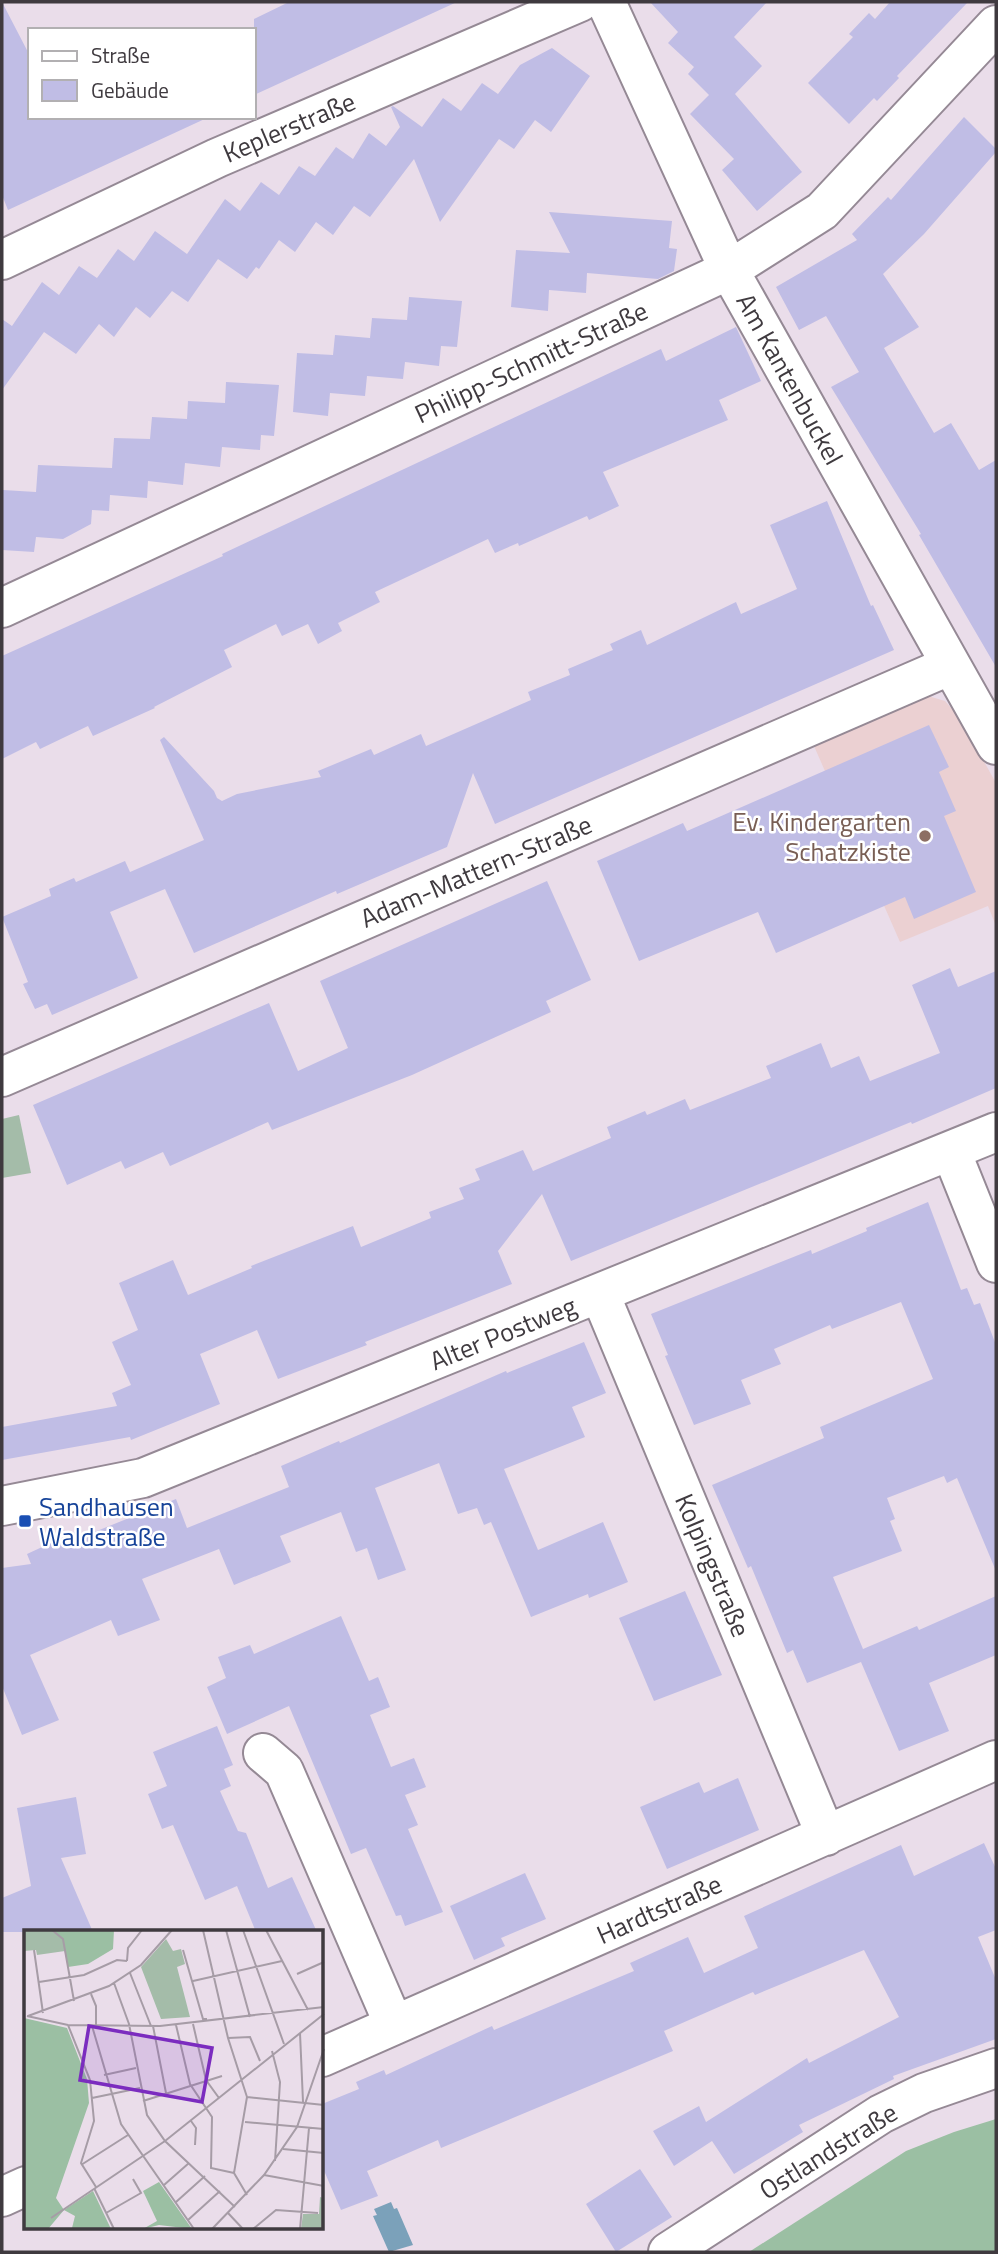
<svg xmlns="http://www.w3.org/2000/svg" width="998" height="2254" font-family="'Titillium Web',sans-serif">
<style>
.education{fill:#ebd0d2}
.green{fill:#a4bca9}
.forest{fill:#9bbfa3}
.water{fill:#7ba1ba}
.building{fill:#c0bde5}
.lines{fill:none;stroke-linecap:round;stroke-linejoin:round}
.street-casing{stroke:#958995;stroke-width:42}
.street{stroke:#fff;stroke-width:38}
.education-dot{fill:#8d6e63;stroke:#fff;stroke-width:2.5}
.transit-dot{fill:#1a4fb4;stroke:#fff;stroke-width:2.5}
.labels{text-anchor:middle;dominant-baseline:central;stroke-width:5;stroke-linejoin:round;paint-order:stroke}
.street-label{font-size:26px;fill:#3f3a3f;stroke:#fff}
.education-label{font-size:26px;fill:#785e54;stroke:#fff;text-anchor:end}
.transit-label{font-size:26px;fill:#164399;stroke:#fff;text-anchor:start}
.inset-road{fill:none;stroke:#a69ca6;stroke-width:2}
.view{fill:#7b2cbf;fill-opacity:0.15;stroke:#7b2cbf;stroke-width:3.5}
.inset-edge{fill:none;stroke:#3f3a3f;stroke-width:3.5}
</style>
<rect width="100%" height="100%" fill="#eaddea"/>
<path class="education" d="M928,696L945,701L959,717L996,783V926L988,906L900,942L814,746Z"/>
<path class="green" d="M19,1115L31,1173L2,1178V1119Z"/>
<path class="forest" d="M996,2119V2252H749L906,2151L954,2132Z"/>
<path class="water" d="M391,2202L394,2209L397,2208L413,2245L389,2252L373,2216L377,2215L374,2209Z"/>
<path class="building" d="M2,2L30,56V117H209L8,210L2,195Z
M289,2H457L254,95V19Z
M650,2H767L734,37L762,66L735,94L802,172L757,211L722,170L734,159L690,114L709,95L688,74L694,67L668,43L678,32Z
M890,2H968L897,76L899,78L877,101L874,98L849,124L808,83L853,37L849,34L869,13L875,19Z
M552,48L590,76L551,132L535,120L514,149L499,139L440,222L414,159L370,217L354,206L333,235L316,222L295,252L279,240L259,269L256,267L247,279L218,259L188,302L172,291L150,318L136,307L114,337L99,324L76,354L44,332L2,390V319L12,326L42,282L59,295L79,266L97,278L118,249L134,261L155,231L187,254L225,199L240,211L261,182L279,195L299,166L315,176L336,147L353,159L369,133L386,146L400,127L391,107L393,106L422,127L443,98L461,111L482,83L498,94L520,65Z
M964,117L996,149V152L924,234L883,274L919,327L884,348L934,433L951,423L979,470L996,460V667L919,535L921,534L831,387L859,372L826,316L799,330L776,287L857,240L852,234L888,197L891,200Z
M549,212L672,221L669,248L677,249L674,271L658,279L587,273L586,293L549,290L548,311L511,307L516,250L570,253Z
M409,297L462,301L457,347L441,346L439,366L405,362L403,379L367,376L365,396L330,393L328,416L293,412L297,353L333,355L335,335L370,338L372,318L407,320Z
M736,327L761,381L719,400L728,420L603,472L619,506L589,520L587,516L519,546L518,543L495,553L488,539L375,592L380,602L338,623L342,631L318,644L308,624L282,636L276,624L224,650L232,667L154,707L155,708L93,736L88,726L40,749L36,742L2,759V656L223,556L222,554L661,349L666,361Z
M226,382L279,385L274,436L261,435L260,450L222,447L220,467L185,463L183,485L148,481L147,498L110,495L109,511L92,510L91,524L63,539L36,537L34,552L2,550L3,490L36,492L38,465L112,468L114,438L150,439L152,417L187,419L188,401L225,403Z
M827,501L871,606L873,605L894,650L495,824L473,773L447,847L337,894L336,891L194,953L165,889L110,912L138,978L52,1015L47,1004L35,1009L23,984L28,982L2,917L51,896L49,889L74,878L76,882L125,861L130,872L204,840L160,740L164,737L214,791L217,798L222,801L237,794L321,777L318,771L371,749L374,755L421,734L426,746L531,700L528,692L570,675L568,669L613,650L610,644L641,630L647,645L736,602L741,614L797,589L770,525Z
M929,725L949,767L939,772L956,811L944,816L976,892L914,919L905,897L776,953L758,912L639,961L597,861L683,823L687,831Z
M547,881L591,980L546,1001L551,1012L412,1075L272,1130L268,1122L170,1166L163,1152L125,1169L121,1161L67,1185L33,1105L269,1003L298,1071L348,1048L320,981Z
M950,968L958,987L996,971V1088L912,1124L911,1122L571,1261L542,1194L498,1251L512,1284L365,1342L367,1345L278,1379L257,1330L200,1354L220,1404L131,1440L130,1437L2,1460V1427L117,1406L112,1393L131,1385L112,1342L138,1330L119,1283L173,1260L188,1295L252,1268L251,1266L353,1226L361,1247L431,1218L429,1212L464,1199L459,1188L480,1180L475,1169L523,1150L533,1171L611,1138L607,1127L645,1111L647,1115L685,1099L690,1110L771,1078L766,1066L821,1043L831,1068L859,1056L870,1081L940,1053L912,985Z
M928,1202L961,1290L967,1288L974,1305L980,1303L996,1345V1571L957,1478L947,1483L944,1476L887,1498L895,1519L890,1521L902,1551L833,1577L863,1649L917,1626L919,1630L996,1596V1655L929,1683L949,1731L899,1751L861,1662L807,1683L793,1650L787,1653L751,1566L748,1568L712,1485L824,1438L820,1427L933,1379L901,1302L832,1329L830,1325L774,1349L781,1364L741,1380L751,1404L694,1425L665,1356L668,1355L651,1314L811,1250L812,1254L867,1231L866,1228Z
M584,1342L606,1393L572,1407L585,1437L504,1469L538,1550L603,1522L628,1582L589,1598L588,1594L531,1617L491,1522L484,1525L477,1508L458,1514L439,1463L375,1488L406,1570L378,1580L367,1548L356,1552L341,1512L280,1536L291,1562L234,1585L219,1549L142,1579L160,1620L118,1636L111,1620L30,1655L59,1720L22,1735L2,1686V1568L31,1564L27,1554L79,1530L82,1537L176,1499L187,1528L289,1487L281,1466L339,1441L340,1443L506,1371L507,1373Z
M685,1591L722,1675L654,1701L619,1618Z
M341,1616L369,1681L378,1677L390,1707L370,1715L391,1767L414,1758L426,1787L405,1795L418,1825L408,1829L443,1912L405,1926L401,1915L396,1916L366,1848L351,1854L289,1706L227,1734L207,1687L226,1678L218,1657L250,1645L254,1654Z
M217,1726L233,1765L224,1769L231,1786L220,1791L238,1831L246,1833L268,1888L292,1877L317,1932H256L237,1886L205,1900L173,1825L162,1829L148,1794L167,1786L153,1752Z
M738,1778L759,1830L667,1869L640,1807L699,1782L704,1793Z
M76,1797L86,1854L61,1858L93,1932H2V1898L31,1886L17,1808Z
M984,1843L996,1869V1930L978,1937L996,1980V2039L893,2076L894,2079L799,2125L803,2132L734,2174L712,2141L674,2166L653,2131L699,2106L706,2122L807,2058L809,2063L899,2017L864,1950L755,1995L753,1992L664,2031L673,2051L441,2148L438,2140L367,2171L378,2196L341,2210L322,2166V2104L359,2089L356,2082L384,2070L386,2075L492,2026L494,2030L634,1971L630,1963L688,1937L704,1973L758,1948L744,1916L901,1845L914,1876Z
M525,1873L546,1919L501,1938L505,1946L474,1960L450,1906Z
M640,2169L672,2217L616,2252L586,2204Z"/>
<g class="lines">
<g class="street-casing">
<path id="street" d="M606,2L729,270L996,745
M2,260L217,158L580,2
M2,608L729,270L822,211L996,25
M2,1077L951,665
M951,1151L996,1263
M600,1294L826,1836
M2,1506L143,1478L996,1132
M263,1753L284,1771L394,2025
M322,2057L996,1760
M2,2197L26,2186
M668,2252L881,2114L924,2093L996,2068"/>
</g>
<use href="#street" class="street"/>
</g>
<circle class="education-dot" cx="925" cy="836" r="7"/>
<rect class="transit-dot" x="18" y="1514" width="14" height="14" rx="3.5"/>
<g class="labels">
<g class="street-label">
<text transform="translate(289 127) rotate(-23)">Keplerstraße</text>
<text transform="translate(531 362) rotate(-25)">Philipp-Schmitt-Straße</text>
<text transform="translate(790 379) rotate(61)">Am Kantenbuckel</text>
<text transform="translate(476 871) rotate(-23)">Adam-Mattern-Straße</text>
<text transform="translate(503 1333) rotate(-22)">Alter Postweg</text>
<text transform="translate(713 1565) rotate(67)">Kolpingstraße</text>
<text transform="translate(659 1909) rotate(-24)">Hardtstraße</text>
<text transform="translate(828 2151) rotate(-32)">Ostlandstraße</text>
</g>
<g class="education-label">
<text x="911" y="821">Ev. Kindergarten<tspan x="911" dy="30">Schatzkiste</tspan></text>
</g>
<g class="transit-label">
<text x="39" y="1506">Sandhausen<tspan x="39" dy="30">Waldstraße</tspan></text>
</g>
</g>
<g transform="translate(24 1930)">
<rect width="299" height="299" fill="#eaddea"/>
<path d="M0,0H27L39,9L41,21L13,25L12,20L0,21ZM142,9L149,21L157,19L161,34L153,37L166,87L137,89L117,37ZM296,267L299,268V299H277L279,284H295Z" fill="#a4bca9"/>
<path d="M27,0H90L89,19L64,34L44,37L38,9ZM0,88L43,98L63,149L65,173L32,268L40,280L69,261L87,299L48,298L51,286L40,280L24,299H0ZM135,252L168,299L135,295L119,299L133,291L119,261Z" fill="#9bbfa3"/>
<path class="inset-road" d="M28,0L39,9L50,71M179,0L204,108L223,167L210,243L223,265M202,0L226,87M219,0L260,114M242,0L284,80M10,20L19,83M159,20L179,89H183M103,31L104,18L118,0M106,43L127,96M273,44L300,32M169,51L258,31M15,52L60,45L93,30L103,31M90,53L105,94L123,185L141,211L211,277M67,64L72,76V96M3,86L44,95L136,96L300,77M4,86L85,56L117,35L148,0M169,94L182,150L195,168M44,95L66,150L70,191L57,233L72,257M152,95L166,154L188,187L187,238L210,243M68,96L97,194L170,299M129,96L142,163M276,103L279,172M204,108L226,107L236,131M248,121L256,152L251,231M80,145L112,138M223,167L300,175M68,168L116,158M119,171L198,146M167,191L172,198L171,215M221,192L300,199M259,219L300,223M57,235L104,205M240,245L300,256M140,255L165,233M70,258L90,299M152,272L181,246M82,283L117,263L109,249M204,283L219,299M27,288L141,211L300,84M164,290L196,261M188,299L240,245L273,197L300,119M229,299L252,280L294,283M276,299L285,198"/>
<path class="view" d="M65,96L188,118L178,172L56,150Z"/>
<rect width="299" height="299" class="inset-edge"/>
</g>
<rect width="998" height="2254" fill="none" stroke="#3f3a3f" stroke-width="7"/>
<rect x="28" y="28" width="228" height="91" fill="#ffffff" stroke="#b2b0b2" stroke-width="2"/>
<rect x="42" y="51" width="35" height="10" fill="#ffffff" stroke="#b2b0b2" stroke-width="2"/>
<text x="91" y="63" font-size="21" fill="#3f3a3f">Straße</text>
<rect x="42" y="80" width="35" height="21" fill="#c0bde5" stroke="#b2b0b2" stroke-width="2"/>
<text x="91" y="98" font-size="21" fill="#3f3a3f">Gebäude</text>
</svg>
